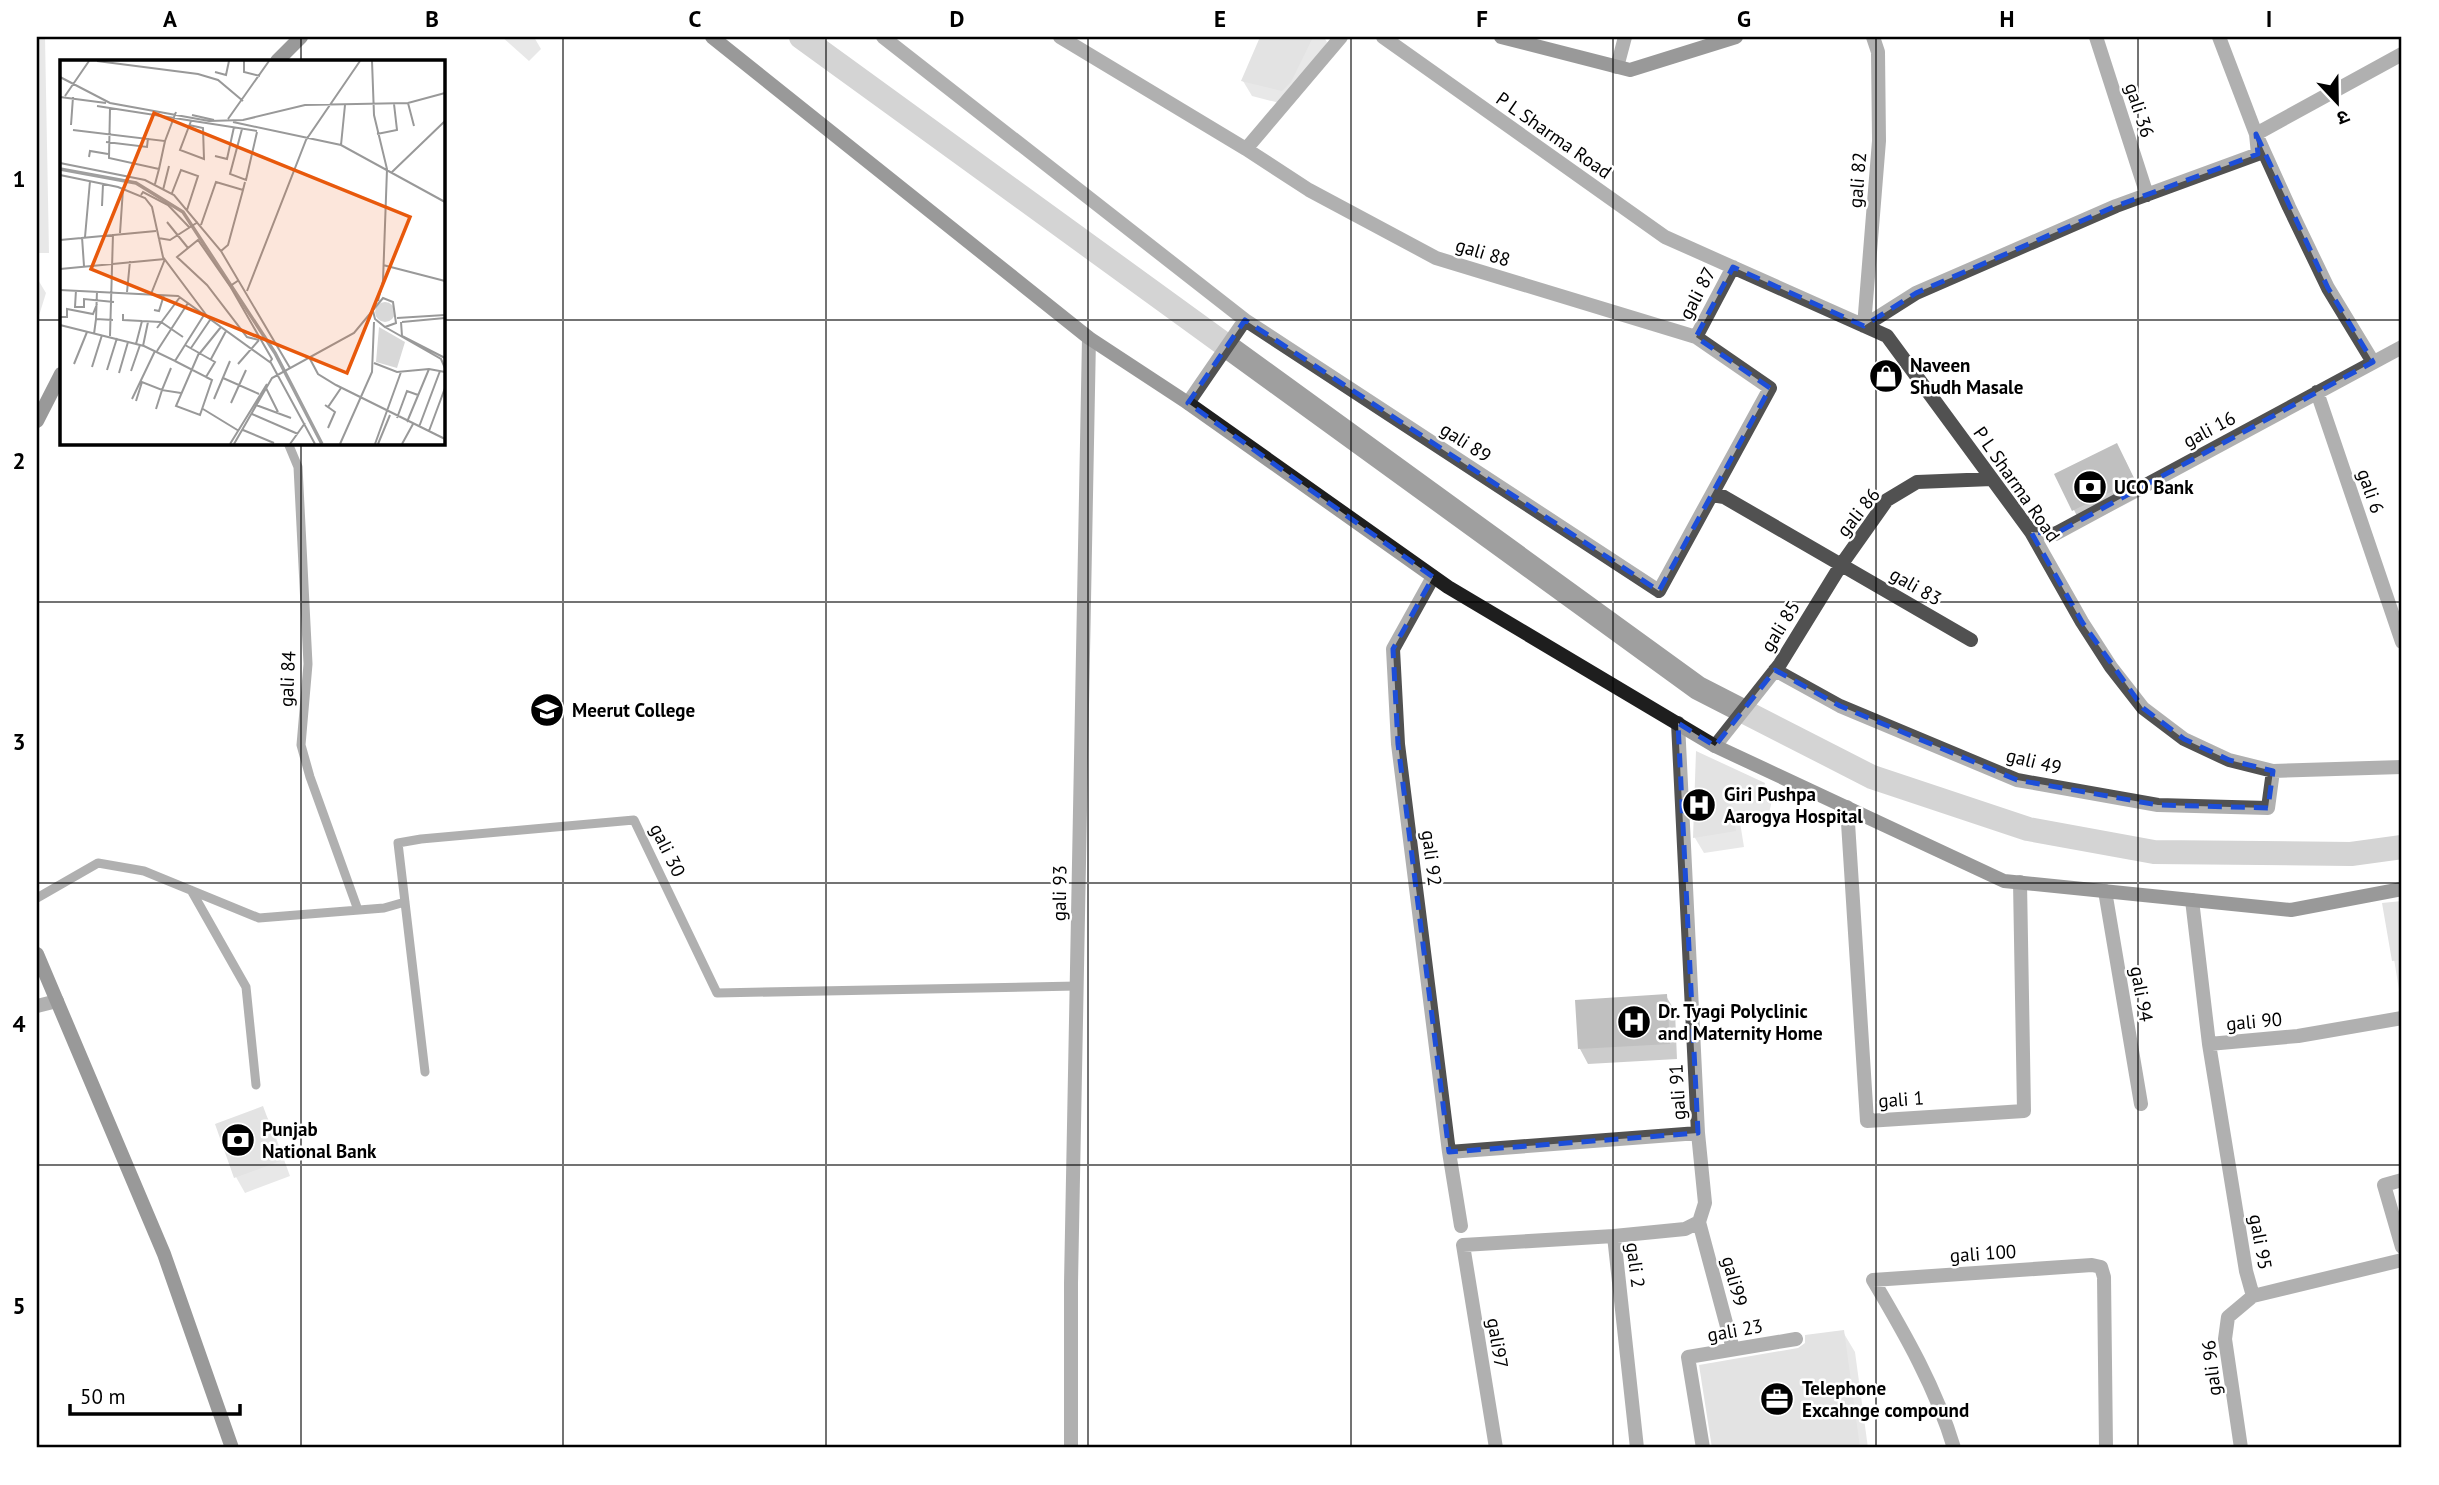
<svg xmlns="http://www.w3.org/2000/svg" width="2439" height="1485" font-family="'PT Sans','Noto Sans Devanagari',sans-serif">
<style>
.shadow{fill:#0003}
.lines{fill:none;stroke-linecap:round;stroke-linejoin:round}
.canal{stroke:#9f9f9f;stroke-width:24}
.building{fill:#c0c0c0}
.lane{stroke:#515151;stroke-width:9}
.street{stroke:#515151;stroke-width:14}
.secondary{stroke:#1e1e1e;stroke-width:14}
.marked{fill:none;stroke:#1d4ed8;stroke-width:5;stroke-dasharray:14 9;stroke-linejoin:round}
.grid{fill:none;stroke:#000;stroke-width:2;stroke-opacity:0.55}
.labels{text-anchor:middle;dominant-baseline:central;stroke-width:5;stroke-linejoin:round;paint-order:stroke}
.street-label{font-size:19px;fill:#000;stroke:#fff}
.poi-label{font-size:19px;font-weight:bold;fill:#000;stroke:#fff;text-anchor:start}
.inset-river{fill:none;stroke:#9f9f9f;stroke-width:3.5}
.inset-road{fill:none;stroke:#999;stroke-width:2}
.view{fill:#e8590c;fill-opacity:0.15;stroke:#e8590c;stroke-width:3.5}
.inset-edge{fill:none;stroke:#000;stroke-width:3.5}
.neatline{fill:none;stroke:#000;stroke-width:2.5}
.grid-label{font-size:23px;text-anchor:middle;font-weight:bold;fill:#000}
</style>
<rect width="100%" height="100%" fill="#fff"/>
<path class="shadow" d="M37,37H45L49,253H37Z
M502,37H534L541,49L529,61Z
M1262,37H1324L1327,42L1299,97L1291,106L1252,96L1243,81Z
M37,278L46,293L37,322Z
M2125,460L2142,496L2082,526L2056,474Z
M1698,754L1763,785L1772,800L1768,818L1739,816L1744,847L1704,853L1695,838Z
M2402,903V1008L2385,904Z
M1666,996L1675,1011L1677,1059L1588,1064L1580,1049L1577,1001Z
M262,1109L271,1124L290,1176L245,1193L236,1177L217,1125Z
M1843,1332L1855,1352L1868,1448H1713L1701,1366L1798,1350Z"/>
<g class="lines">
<path class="canal" d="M801,37L1698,688L1872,777L2028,829L2154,852L2351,854L2402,847"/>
</g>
<path class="building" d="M1260,37H1313L1291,82L1282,91L1241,81Z
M2117,443L2135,480L2072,511L2054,474Z
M1696,751L1765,783L1760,803L1731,802L1736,831L1693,838Z
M2402,901V960L2392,961L2382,903Z
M1667,994L1670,1044L1578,1049L1575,1000Z
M263,1106L283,1160L234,1178L215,1124Z
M1844,1330L1860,1448H1712L1699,1365L1798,1348L1805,1343V1335Z"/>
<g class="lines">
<path class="lane" d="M288,443L298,467L308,664L301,745L310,777L358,910
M191,890L246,987L256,1085
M37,898L98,863L144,871L259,918L384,908L405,902
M425,1072L398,843L421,839L634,820L717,993L1077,986"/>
<path class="street" d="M883,37L1245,320
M1060,37L1246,149L1309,190L1436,258L1696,337L1770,388L1659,591L1245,320L1188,403
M1383,37L1665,237L1887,336L2031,532L2082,622L2111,667L2143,708L2184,739L2229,760L2273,771L2402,767
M2096,37L2147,195
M2219,37L2256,134L2289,207L2328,288L2373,362
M1617,67L1625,37
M1246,149L1341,37
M1864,326L1916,293L2116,206L2258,154L2256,134L2402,54
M1864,326L1879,141L1878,52L1873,37
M1696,337L1733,267
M2317,392L2402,642
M1712,495L1724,497L1971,640
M2031,532L2055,534L2402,347
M1433,577L1393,649L1398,744L1449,1152
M1775,670L1840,706L2017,780L2158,805L2268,808L2273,771
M1715,746L1780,664L1841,565L1887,500L1917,482L1992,479
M1847,807L1867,1121L2024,1111L2020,882
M2105,891L2141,1104
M2192,900L2209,1044L2298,1036L2402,1018
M37,1006L57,1001
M2209,1044L2246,1271L2253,1296L2402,1260
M2402,1180L2384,1185L2402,1247
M1699,1222L1733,1349
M1461,1226L1449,1152L1698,1133L1678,723
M1614,1236L1685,1229L1699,1222L1705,1203L1698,1133
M1071,1448V1283L1089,338
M1496,1448L1463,1245L1614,1236L1637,1448
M1703,1448L1688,1357L1796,1339
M1954,1448C1936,1388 1905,1334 1873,1280L2092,1265L2101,1267L2104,1277L2106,1448
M2241,1448L2225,1339L2228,1317L2253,1296"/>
<path class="secondary" d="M712,37L1089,338L1188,403L1448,587L1715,746L2004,881L2291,910L2402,889
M1501,37L1630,70L1736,37
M277,61L301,37
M37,421L61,374
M37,954L164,1254L232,1448"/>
</g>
<path d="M0 0H2439V1485H0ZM2256,134L2328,288L2373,362L2055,534L2031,532L2082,622L2143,708L2184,739L2229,760L2273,771L2268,808L2158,805L2017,780L1840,706L1775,670L1715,746L1678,723L1698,1133L1449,1152L1398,744L1393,649L1433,577L1188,403L1245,320L1659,591L1770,388L1696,337L1733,267L1864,326L1916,293L2116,206L2258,154Z" fill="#fff" fill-opacity=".55" fill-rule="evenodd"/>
<path class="marked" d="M2256,134L2328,288L2373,362L2055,534L2031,532L2082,622L2143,708L2184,739L2229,760L2273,771L2268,808L2158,805L2017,780L1840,706L1775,670L1715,746L1678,723L1698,1133L1449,1152L1398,744L1393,649L1433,577L1188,403L1245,320L1659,591L1770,388L1696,337L1733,267L1864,326L1916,293L2116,206L2258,154Z"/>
<path class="grid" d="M301,37V61M563,37V1448M826,37V1448M1088,37V1448M1351,37V1448M1613,37V1448M1876,37V1448M2138,37V1448M37,320H61M443,320H2402M301,443V1448M37,602H2402M37,883H2402M37,1165H2402"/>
<defs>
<g id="shop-disc" transform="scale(1.75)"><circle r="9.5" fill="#000" stroke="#fff"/><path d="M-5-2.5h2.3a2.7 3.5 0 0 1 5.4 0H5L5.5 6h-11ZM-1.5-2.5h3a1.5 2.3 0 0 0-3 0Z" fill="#fff"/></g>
<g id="bank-disc" transform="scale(1.75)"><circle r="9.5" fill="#000" stroke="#fff"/><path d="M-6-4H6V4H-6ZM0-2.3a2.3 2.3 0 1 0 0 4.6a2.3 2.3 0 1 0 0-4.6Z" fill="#fff"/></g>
<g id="university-disc" transform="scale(1.75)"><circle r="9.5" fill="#000" stroke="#fff"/><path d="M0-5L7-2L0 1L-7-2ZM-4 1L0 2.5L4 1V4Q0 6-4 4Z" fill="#fff"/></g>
<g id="hospital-disc" transform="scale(1.75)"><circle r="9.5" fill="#000" stroke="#fff"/><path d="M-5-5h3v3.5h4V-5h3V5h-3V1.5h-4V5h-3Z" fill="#fff"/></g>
<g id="office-disc" transform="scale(1.75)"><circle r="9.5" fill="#000" stroke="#fff"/><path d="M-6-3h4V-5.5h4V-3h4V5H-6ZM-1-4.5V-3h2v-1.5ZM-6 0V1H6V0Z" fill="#fff"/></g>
</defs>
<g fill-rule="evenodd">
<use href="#shop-disc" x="1886" y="376"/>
<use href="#bank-disc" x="2090" y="487"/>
<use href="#university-disc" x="547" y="710"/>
<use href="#hospital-disc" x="1699" y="805"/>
<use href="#hospital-disc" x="1634" y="1022"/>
<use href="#bank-disc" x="238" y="1140"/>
<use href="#office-disc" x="1777" y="1399"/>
</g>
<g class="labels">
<g class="street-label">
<text transform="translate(2140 110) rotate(72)">gali 36</text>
<text transform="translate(1554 135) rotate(35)">P L Sharma Road</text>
<text transform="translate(1857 180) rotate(-85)">gali 82</text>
<text transform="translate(1483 252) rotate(17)">gali 88</text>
<text transform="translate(1697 293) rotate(-62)">gali 87</text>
<text transform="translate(2209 429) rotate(-28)">gali 16</text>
<text transform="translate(1466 442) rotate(33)">gali 89</text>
<text transform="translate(2017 484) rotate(55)">P L Sharma Road</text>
<text transform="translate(2371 491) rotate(71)">gali 6</text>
<text transform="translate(1858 512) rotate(-51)">gali 86</text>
<text transform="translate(1916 586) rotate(30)">gali 83</text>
<text transform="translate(1780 626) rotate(-58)">gali 85</text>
<text transform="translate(287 679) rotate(-87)">gali 84</text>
<text transform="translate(2034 761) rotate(14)">gali 49</text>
<text transform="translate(668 850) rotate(64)">gali 30</text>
<text transform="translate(1432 858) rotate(83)">gali 92</text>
<text transform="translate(1059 893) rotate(-89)">gali 93</text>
<text transform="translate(2142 994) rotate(80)">gali 94</text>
<text transform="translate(2254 1021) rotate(-5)">gali 90</text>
<text transform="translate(1677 1092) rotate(-93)">gali 91</text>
<text transform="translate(1901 1099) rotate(-4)">gali 1</text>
<text transform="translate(2261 1242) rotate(80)">gali 95</text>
<text transform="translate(1983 1253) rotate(-4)">gali 100</text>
<text transform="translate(1636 1265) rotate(83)">gali 2</text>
<text transform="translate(1735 1281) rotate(75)">gali99</text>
<text transform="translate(1735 1330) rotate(-10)">gali 23</text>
<text transform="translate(1498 1343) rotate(81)">gali97</text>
<text transform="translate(2211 1368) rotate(-96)">gali 96</text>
</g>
<g class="poi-label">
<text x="1910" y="365">Naveen<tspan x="1910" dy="22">Shudh Masale</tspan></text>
<text x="2114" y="487">UCO Bank</text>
<text x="572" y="710">Meerut College</text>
<text x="1724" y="794">Giri Pushpa<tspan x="1724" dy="22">Aarogya Hospital</tspan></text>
<text x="1658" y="1011">Dr. Tyagi Polyclinic<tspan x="1658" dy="22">and Maternity Home</tspan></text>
<text x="262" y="1129">Punjab<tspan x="262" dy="22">National Bank</tspan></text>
<text x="1802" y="1388">Telephone<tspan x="1802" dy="22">Excahnge compound</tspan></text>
</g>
</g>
<g transform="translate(60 60)">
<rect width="385" height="385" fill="#fff"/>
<path d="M315 252a10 10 0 1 1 20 0a10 10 0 1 1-20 0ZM319,267L345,282L337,308L316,302Z" fill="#d8d8d8"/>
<path class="inset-river" d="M0,109L76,123L123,152L215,293L262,384"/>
<path class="inset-road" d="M37,1L138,14L158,20L183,41M184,1V12L200,16M312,1L314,55L327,109L323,221L318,241M155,12L166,15L169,1M0,17L50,43L149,61L183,60L245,45L348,43L385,33M5,36L29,1M0,37L46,43M348,43L354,66M37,46L197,71M50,48L49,98L99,109L95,124M132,55L154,60M168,59L209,1M173,62L281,85L385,142M11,65L13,37M129,65L143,68L144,99L120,90L131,61M182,69L170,114L186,120L197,72M13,70L105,81L99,109M317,74L337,70L334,44M105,81L116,52M46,82L87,87L88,78M281,85L285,45M155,96L167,99L174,67M29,97L30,91L48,94M0,103L85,120L114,135L161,191L230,308M332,112L385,61M0,115L58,127L85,138L92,147L103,197L147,256M103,130L109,106M112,133L121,110L138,116L127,150M81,135L83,132L108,145L129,167M42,146L43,124M107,162L128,188M141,165L156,122L183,130L185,122M60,173L63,129M22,177L24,206M25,177L30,121M98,178L110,180L138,162M0,180L96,171M161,191L168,185L183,130M323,205L385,221M0,209L105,199M179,220L170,226L138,180L117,197L147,225L187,277L199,280M170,226L212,299L210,302M0,230L118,236L211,303L255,384M16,230L15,247H24V239L54,242M187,231L246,80L300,1M67,232L70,201M91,234L105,199M94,250L99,251L104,235M63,254V260L82,261M0,257H7V249L33,254L37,244M337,258L385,255M36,259L37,231M341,262L342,276L385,298M342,262L385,258M0,265L84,286L115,301L125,285L155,302L146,317L115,301M325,267L381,299L385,308M97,268L120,237M34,274L36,259L53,260M50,276L53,174M76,284L82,261L101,262L123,277M125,285L144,255M83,286L88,262M131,288L150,260M97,291L128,243M139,293L116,346L140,355L152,320L146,317M140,293L161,267M151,299L166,271M250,299L258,314L276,325L385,379M314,303L337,312L369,309L385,312M14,304L27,272M178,304L199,280M32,307L42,275M47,310L57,278M71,311L80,285M59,313L68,282M163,318L199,334M206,328L218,352M72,339L95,291M154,339L170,301M76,341L82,322L102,330L111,308M171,343L186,310M196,345L231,358M265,345L268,347L281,328M96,349L102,330L121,333M143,349L179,371M192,354L238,374M337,358L347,331L358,335M347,362L369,309M359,367L380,311M268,368L275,352L268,347M183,370L214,383M369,371L385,328M170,384L207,324M174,384L212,318L294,273L323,238L333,242L336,263L325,267L315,259L313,251M230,384L245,363M280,384L312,312L314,262M315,384L341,312M318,384L330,355M342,384L353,364"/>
<path class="view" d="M94,53L350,157L287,313L31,209Z"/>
<rect width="385" height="385" class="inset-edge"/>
</g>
<rect width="2439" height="1485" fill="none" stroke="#ffffff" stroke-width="77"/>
<g transform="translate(2337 102) rotate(158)" stroke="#ffffff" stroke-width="5" paint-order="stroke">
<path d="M0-5L12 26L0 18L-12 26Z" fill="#000000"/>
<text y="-10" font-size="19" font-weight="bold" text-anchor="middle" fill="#000000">उ</text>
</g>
<path d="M70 1404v10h170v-10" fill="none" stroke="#000000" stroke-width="3.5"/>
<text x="80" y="1404" font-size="21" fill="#000000" stroke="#ffffff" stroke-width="5" paint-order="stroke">50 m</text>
<rect x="38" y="38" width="2362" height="1408" class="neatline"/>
<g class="grid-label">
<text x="170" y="27">A</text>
<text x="432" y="27">B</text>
<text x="695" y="27">C</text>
<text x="957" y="27">D</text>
<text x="1220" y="27">E</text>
<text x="1482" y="27">F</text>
<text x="1744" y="27">G</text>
<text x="2007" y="27">H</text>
<text x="2269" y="27">I</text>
<text x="19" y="187">1</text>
<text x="19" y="469">2</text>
<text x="19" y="750">3</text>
<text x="19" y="1032">4</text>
<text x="19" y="1314">5</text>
</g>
</svg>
